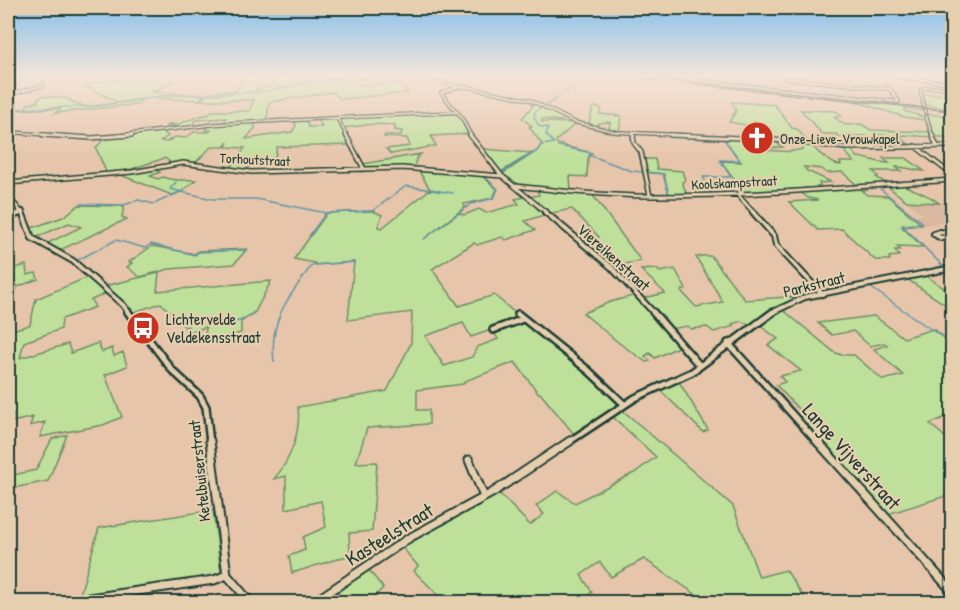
<svg xmlns="http://www.w3.org/2000/svg" width="960" height="610" font-family="'Patrick Hand',sans-serif">
<style>
.built{fill:#dab7a0}
.green{fill:#bee09a;stroke:#6e8e67;stroke-width:1.5}
.lines{fill:none;stroke-linecap:round;stroke-linejoin:round}
.stream{stroke:#6395a6;stroke-width:1.5}
.minor-far4-casing{stroke:#1f3d34;stroke-width:4.5}
.minor-far3-casing{stroke:#1f3d34;stroke-width:6}
.minor-far2-casing{stroke:#1f3d34;stroke-width:8}
.minor-far1-casing{stroke:#1f3d34;stroke-width:10}
.minor-casing{stroke:#1f3d34;stroke-width:11}
.major-casing{stroke:#1f3d34;stroke-width:5}
.minor-far4{stroke:#e6cfaf;stroke-width:2}
.minor-far3{stroke:#e6cfaf;stroke-width:3}
.minor-far2{stroke:#e6cfaf;stroke-width:4}
.minor-far1{stroke:#e6cfaf;stroke-width:5}
.minor{stroke:#e6cfaf;stroke-width:7}
.major{stroke:#f8deab;stroke-width:3}
.rail{stroke:#1f3d34;stroke-width:1.5}
.labels{text-anchor:middle;dominant-baseline:central;stroke-width:4.5;stroke-linejoin:round;paint-order:stroke}
.far-poi-label{font-size:14px;fill:#1f3d34;stroke:#e6cfaf;text-anchor:start}
.far-street-label{font-size:14px;fill:#1f3d34;stroke:#e6cfaf}
.street-label{font-size:16px;fill:#1f3d34;stroke:#e6cfaf}
.poi-label{font-size:16px;fill:#1f3d34;stroke:#e6cfaf;text-anchor:start}
.near-street-label{font-size:20px;fill:#1f3d34;stroke:#e6cfaf}
</style>
<rect width="100%" height="100%" fill="#e6c5aa"/>
<filter id="ink" filterUnits="userSpaceOnUse"><feTurbulence type="fractalNoise" baseFrequency=".0167" numOctaves="2"/><feDisplacementMap in="SourceGraphic" scale="12" xChannelSelector="R" yChannelSelector="G"/><feConvolveMatrix kernelMatrix="1 2 1 2 8 2 1 2 1" color-interpolation-filters="sRGB"/></filter>
<g filter="url(#ink)">
<path class="built" d="M656,76H783V88L782,89Z
M785,76H877L879,81L902,83L916,88L915,92L920,105L900,103L889,86L885,89L890,91L896,101L785,89V80L788,79Z
M907,202L952,203V222L922,225L912,215H923Z"/>
<path class="green" d="M133,76H175L170,80L176,81L152,92L205,95L199,100L155,98L169,95L119,103L85,86L111,79V81L131,80Z
M245,76H261L255,90L273,86L276,76H272H296L294,80L301,82L317,79L315,76H324L327,79L352,76H398L358,79L360,85L400,83L408,93L341,99L332,92L269,102L267,120L254,122L255,128L246,139L292,132L296,126L294,120H306L309,127H322L318,119H337L350,145L277,147L275,158L258,159L255,165H250L246,171L229,169L245,148L226,147L228,142L224,147H211L194,164H172L165,158L122,172L107,174L96,148L105,137L163,132L168,136L161,141L167,142L175,137L185,138L194,132H209L211,130H205L210,125L224,124L226,118L196,120L191,127L166,126L173,123L170,124L172,125C186,124 193,115 208,115L212,111H249L254,100H200C212,90 221,90 236,91Z
M921,94L952,95V110L926,105Z
M43,96L70,99V101L86,107L141,100L139,104L55,113L61,108L12,110L8,116L9,109H25L28,104L38,102V98Z
M855,101L924,108V111L905,108L904,111L924,117L925,120L904,117Z
M732,102L775,105L792,128L797,129C806,140 827,165 841,165L840,162H854L842,148H851L857,157C869,158 877,163 889,163L883,158H906L924,171C915,171 903,166 896,167L901,171H873L878,176L876,177L887,184L858,186L842,172L826,173L822,169L804,167L807,171L831,182L819,183L821,187L744,193L721,161L741,162L724,139L772,140L783,147L773,148L762,145V150C777,151 788,153 803,149L804,145L773,139L765,127H762V123L754,122L752,126L729,122L736,111Z
M531,104L544,106L566,117L562,121L542,119V122L576,123L556,141L557,144L592,153L588,158L587,177L570,176L571,192L520,185L502,174L537,151L542,144L529,127L532,126L522,118L532,107Z
M593,107L601,108L600,114L621,116L619,132L609,130L610,122L599,123L594,127L588,126Z
M801,110L836,111L841,116L834,117L845,125L861,124L871,130L931,132L933,137L903,135L900,138L909,144H907L888,135H877L887,141H874L866,136L840,137L836,134H822Z
M946,110L952,111L951,113L952,137H935L927,114L948,116Z
M455,114L458,115L468,134L431,136L436,146L391,154L386,149L410,146L407,138L384,137L385,135H401L402,131L395,130V125L373,124L343,128L339,118Z
M483,149L532,153L501,172Z
M421,154L416,159L414,168H365L363,164Z
M644,159H655L657,169L682,171L685,180L682,182L687,195H669L663,174L646,172Z
M155,169L160,172L150,176L158,179L163,177C174,182 184,179 196,180L181,192L172,195L118,174Z
M418,170L482,176L497,189L493,198L464,204L465,207L424,239L458,213L464,215L479,209L486,213L519,204L515,199L525,197L544,215L525,221L535,230L506,240L502,237L477,245L474,243L432,269L459,306L494,295L522,319L471,337L463,323L425,336L444,366L472,357L477,347L498,339L493,331L522,321L586,370L620,404L574,434L540,393H538L515,362L465,381L463,384L417,390V410H429V424L367,428L356,463L377,462L372,531L349,533L350,555L292,573L289,556L305,550L303,537L326,527L321,501L286,509V476L274,479C291,460 301,431 298,407L387,391L411,343L412,312L348,320L354,262L315,265V263L294,259L327,213L373,211L382,215L378,227L382,228L429,190L440,191L430,189Z
M902,184C915,191 928,194 939,203L907,201L887,186Z
M863,187L867,190L862,191L867,195L888,196L922,225L902,227L923,247L897,246L900,250H895L899,256L889,257L890,260H875L842,229L818,230L789,202L818,200L808,198L798,190Z
M537,189L592,194L641,261L613,266L585,242L599,237L572,209L547,214L529,197L539,195Z
M79,205L124,206L122,217L127,219L58,251L44,245L81,227L69,223L35,238L29,229L63,217Z
M152,246L195,254L198,251L247,249L234,264L169,269L140,277L127,267L132,263L129,262Z
M703,256H711L745,300L802,296L773,308L749,325L741,321L732,324L734,326L714,332L707,327L691,329L688,326L669,329L644,298L665,293L641,270L657,269L660,272L675,269L686,289L681,291L696,307L723,302L696,257Z
M26,265L27,275L36,273L38,279L17,287L16,291L8,293V270Z
M159,273L157,291L271,281L255,312L241,322V333L205,342L206,327L188,332V326L185,327L161,303L131,313L124,303L105,286Z
M925,275L952,294V309L907,279Z
M88,277L107,293L91,300L95,307L62,319L61,329L24,342L20,358L68,344L71,353L98,343L102,352L112,348L114,356L123,352L127,366L105,375L122,417L103,425L40,437L45,422L30,426L33,417L12,422L13,414L8,415V331L30,325L36,299Z
M636,295L678,347L655,358L650,353L645,356L650,361L646,362L619,343L583,313L610,302Z
M782,309L834,352L841,355H854L883,380L903,375L874,349L887,345L884,343L870,346L853,331L832,335L818,323L874,316L904,338L933,329L952,343V414L930,424L952,443V494L885,515L797,417L804,415L776,385L785,382L780,376L801,371L768,345L778,339L758,324Z
M678,380L708,430L703,432L659,389Z
M621,409L733,506L759,577L786,570L807,602H707L644,559L611,577L600,562L581,575L592,592L584,598L587,602H445L414,571L418,566L401,546L498,492L530,525L544,514L536,506L557,491L575,503L634,473L656,457L612,416Z
M67,435L48,481L8,489V476L36,470L52,439Z
M213,510L221,573L216,576L79,598L99,528Z
M369,570L383,588L376,595L380,602H323Z"/>
<g class="lines">
<path class="stream" d="M208,94L261,92L349,76
M546,106L578,83L573,82L585,76
M11,109L98,106L162,96L205,94
M558,146L591,153L589,155L632,171L664,174L669,195
M501,173L537,151L541,145L554,143L546,135L548,128L539,126L534,117L535,112L544,106
M176,182L170,189L212,199H256L326,213L372,211L406,186L453,193
M712,193L703,177H731L720,160L740,161L724,139
M81,204L124,205L138,200L154,204L180,192
M309,236L326,213
M424,239L471,204L494,198L498,189L484,176
M76,261L116,240L145,248L151,244L195,255L199,252L247,250
M864,283L943,266L902,225L923,223L878,187
M870,287L952,344
M221,326L242,320L254,312
M274,362C269,319 288,298 312,265L354,262"/>
<g class="minor-far4-casing">
<path id="minor-far4" d="M423,76L458,87
M654,76L899,102L888,86
M896,77L952,83
M784,78L890,89
M8,86L16,84L22,76
M927,87L920,90C924,105 926,121 933,136
M927,87L952,88
M8,95L44,85L45,76
M337,118L347,136
M8,132L64,136
M114,136L218,124L457,112
M471,136L462,118L441,93L458,87H468L530,100L574,122L616,132L702,136"/>
</g>
<g class="minor-far3-casing">
<path id="minor-far3" d="M43,135L91,138L132,135
M346,135L364,169
M470,135L502,176L547,213
M633,135L634,143L641,152L650,196
M670,135L765,139L846,148L952,146
M932,135L937,146
M915,146L952,175
M8,183L132,172L183,163L251,172L402,168L502,176
M516,186C561,191 607,196 652,196C752,196 852,187 952,180
M737,194L754,213
M8,196L22,213
M19,213L22,212"/>
</g>
<g class="minor-far2-casing">
<path id="minor-far2" d="M22,212L32,238L73,261L123,305L129,313
M545,212L611,267L654,313
M753,212L774,236L776,245L822,294
M8,219L22,212
M952,234L940,232L934,234L941,238L952,237
M771,313L805,297L952,268"/>
</g>
<g class="minor-far1-casing">
<path id="minor-far1" d="M128,312L172,370L200,396L206,407L210,443
M653,312L700,366
M518,314L589,371L624,404
M493,330L523,319
M728,343L818,443
M567,443L635,398L692,372L773,312"/>
</g>
<g class="minor-casing">
<path id="minor" d="M210,441L227,575L250,602
M817,441L952,591
M469,460L484,497
M62,602L214,580L227,575
M314,602L409,538L492,493L570,441"/>
</g>
<g class="major-casing">
<path id="major" d="M887,76H897
M916,76L952,77"/>
</g>
<use href="#minor-far4" class="minor-far4"/>
<use href="#minor-far3" class="minor-far3"/>
<use href="#minor-far2" class="minor-far2"/>
<use href="#minor-far1" class="minor-far1"/>
<use href="#minor" class="minor"/>
<use href="#major" class="major"/>
<path class="rail" d="M620,76L952,111"/>
</g>
</g>
<linearGradient id="sky" x2="0" y2="1"><stop stop-color="#85bfec"/><stop offset="0.47" stop-color="#f4e5d9"/><stop offset="1" stop-color="#f4e5d9" stop-opacity="0"/></linearGradient>
<rect width="960" height="161" fill="url(#sky)"/>
<defs>
<g id="church-disc" transform="scale(1.725)"><circle r="9.5" fill="#c8321e" stroke="#e6cfaf"/><path d="M-1.2-6h2.4v3.5h3.3v2.4h-3.3V6h-2.4V-.1h-3.3v-2.4h3.3Z" fill="#fff"/></g>
<g id="bus-disc" transform="scale(1.725)"><circle r="9.5" fill="#c8321e" stroke="#e6cfaf"/><path d="M-5-6H5V4H4V6H2V4H-2V6H-4V4H-5ZM-3.5-4V0h7V-4ZM-3.5 1.2v1.5H-2V1.2ZM2 1.2v1.5H3.5V1.2Z" fill="#fff"/></g>
</defs>
<g fill-rule="evenodd">
<use href="#church-disc" x="757" y="138"/>
<use href="#bus-disc" x="143" y="328"/>
</g>
<g class="labels">
<g class="far-poi-label">
<text x="780" y="138">Onze-Lieve-Vrouwkapel</text>
</g>
<g class="far-street-label">
<text transform="translate(255 159) rotate(3)">Torhoutstraat</text>
<text transform="translate(734 182) rotate(-3)">Koolskampstraat</text>
</g>
<g class="street-label">
<text transform="translate(614 257) rotate(42)">Viereikenstraat</text>
<text transform="translate(814 284) rotate(-14)">Parkstraat</text>
<text transform="translate(199 471) rotate(-96)">Ketelbuiserstraat</text>
</g>
<g class="poi-label">
<text x="166" y="319">Lichtervelde<tspan x="166" dy="18">Veldekensstraat</tspan></text>
</g>
<g class="near-street-label">
<text transform="translate(852 456) rotate(48)">Lange Vijverstraat</text>
<text transform="translate(389 534) rotate(-32)">Kasteelstraat</text>
</g>
</g>
<rect width="960" height="610" fill="none" stroke="#e6cfaf" stroke-width="30"/>
<rect x="15" y="15" width="930" height="580" fill="none" stroke="#1f3d34" stroke-width="2" filter="url(#ink)"/>
</svg>
